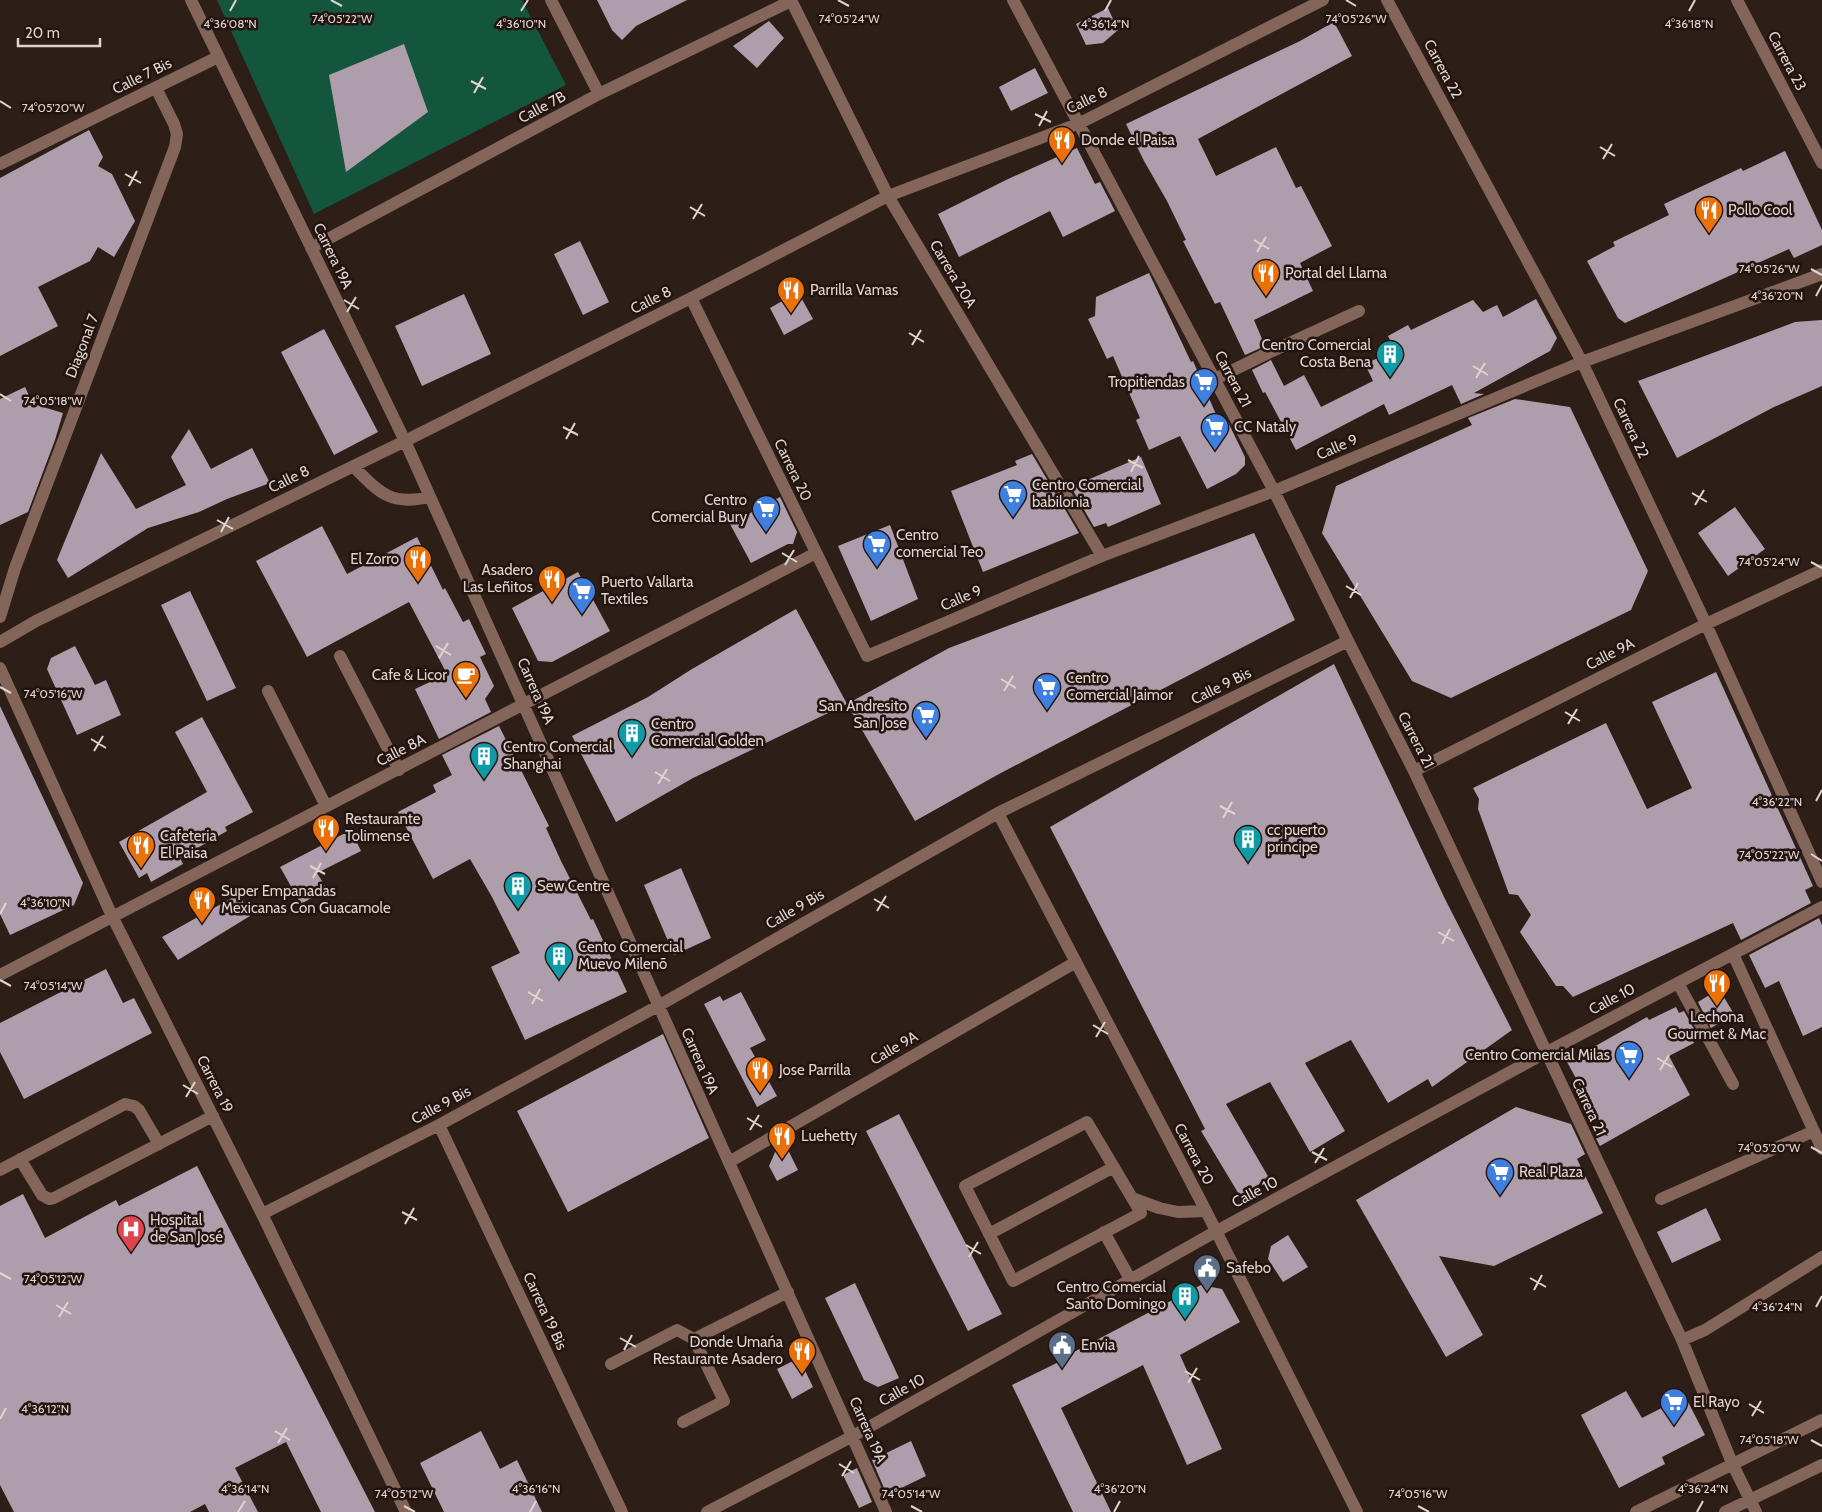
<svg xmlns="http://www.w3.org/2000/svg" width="1822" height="1512" font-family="Cabin,sans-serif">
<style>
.green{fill:#14553e}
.building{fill:#ae9eac}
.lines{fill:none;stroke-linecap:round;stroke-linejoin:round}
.minor{stroke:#84655a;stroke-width:12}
.ticks{fill:none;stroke:#dfd4d0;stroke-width:2}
.labels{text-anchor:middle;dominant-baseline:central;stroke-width:5;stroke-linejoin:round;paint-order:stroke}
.street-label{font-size:15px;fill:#dfd4d0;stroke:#23140f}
.poi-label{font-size:15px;fill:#dfd4d0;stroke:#23140f;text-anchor:start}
.ticks-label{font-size:12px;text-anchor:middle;fill:#dfd4d0;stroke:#23140f;stroke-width:5;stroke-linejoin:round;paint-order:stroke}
</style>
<rect width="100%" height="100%" fill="#2d1e18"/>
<path class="green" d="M217,0H522L566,85L314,214Z"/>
<path class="building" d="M597,0H687L636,26L622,40L612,30Z
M1108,8L1118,30L1103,43L1086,45L1076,24Z
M769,21L784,38L757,68L733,46Z
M1334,22L1352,56L1198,139L1216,176L1276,147L1296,188L1301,186L1332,246L1300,263L1313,291L1254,320L1265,346L1245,355L1220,302L1215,304L1183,241L1186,240L1167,201L1144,161L1126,124L1300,41Z
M404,44L428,112L346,172L329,75Z
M1035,68L1048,93L1011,111L999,87Z
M89,130L103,157L98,166L112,174L135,221L114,257L98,247L90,261L38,287L58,326L0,356V178Z
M1077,148L1095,184L1100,182L1115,211L1063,237L1050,211L959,257L938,214L1008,179Z
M1785,151L1822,230V245L1794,258L1789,249L1625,323L1618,318L1587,261L1615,246L1613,242L1669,215L1664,204L1741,168L1743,171Z
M580,241L609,302L583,315L554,254Z
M1149,273L1191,362L1193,361L1221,426L1228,422L1245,457V465L1236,474L1207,489L1180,436L1149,450L1136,420L1140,418L1113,356L1107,359L1088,319L1095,316L1096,297Z
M798,292L813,319L784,335L770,308Z
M464,294L491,354L422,386L395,326Z
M1536,299L1557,338L1550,351L1474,393L1484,394L1461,404L1452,385L1389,415L1384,404L1296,450L1265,392L1263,393L1252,370L1271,360L1284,386L1304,375L1321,407L1373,381L1365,364L1395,350L1388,336L1408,325L1411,330L1473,300L1483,312L1497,305L1503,317Z
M1822,320V386L1774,407L1677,458L1638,381L1795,322Z
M324,329L378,432L334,455L281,352Z
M25,387L33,404L63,413L55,440L28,512L0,525V399Z
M1515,399L1570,407L1648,571L1631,610L1451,698L1412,681L1322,533L1336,486L1472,425L1468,418Z
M189,429L211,469L252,448L270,483L227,499L199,512L148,528L68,578L57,560L101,453L136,509L186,485L171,457Z
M1032,454L1079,533L983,572L951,491L1017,465L1015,461Z
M1141,457L1161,504L1108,527L1106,523L1094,527L1071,487Z
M780,497L797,532L793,544H788L751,563L730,524Z
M1735,507L1765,549L1728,576L1698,533Z
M890,525L918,599L871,621L838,546Z
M322,526L347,574L417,537L443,590L445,588L463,622L469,619L486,654L480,657L494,686L485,699L491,712L439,739L415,689L447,674L409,602L307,657L256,561Z
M1254,533L1295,620L999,774L915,821L847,704L949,648Z
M578,572L610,631L552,662L538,661L512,608Z
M190,591L236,688L207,701L161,605Z
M796,609L847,704L693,778L616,822L572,736L648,697L692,669Z
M75,646L95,685L106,680L121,715L77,735L47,669L51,658Z
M1334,664L1445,899L1512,1030L1432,1087L1428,1079L1388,1103L1351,1040L1305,1063L1345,1131L1310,1152L1270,1082L1226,1104L1269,1178L1240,1196L1201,1131L1205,1129L1050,827Z
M1716,672L1813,886L1805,890L1811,903L1741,940L1733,923L1573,997L1563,986H1556L1520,932L1531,915L1518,895L1509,894L1478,809L1479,799L1473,788L1606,723L1647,809L1692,788L1652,702Z
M0,706L83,883L74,905L10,935L0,914Z
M202,717L253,812L225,827L227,831L180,858L183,864L151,882L147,873L139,878L119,842L207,792L175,732Z
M499,726L549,826L546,828L561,861L591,920L593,919L627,992L525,1040L491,967L520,953L492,897L470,859L433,879L398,812L436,792L433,785L452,775L442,755Z
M351,830L361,851L317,873L327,889L301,904L280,867Z
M681,868L711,938L674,955L644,885Z
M239,894L250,916L178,960L162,937Z
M1819,918L1822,925V1027L1803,1036L1779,981L1765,988L1749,955Z
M106,969L123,1003L134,998L152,1033L24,1099L0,1052V1023Z
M1719,989L1734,1014L1711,1028L1698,1002Z
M741,992L766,1040L750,1048L777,1096L757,1107L704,1004L720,996L723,1001Z
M1676,1007L1679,1013L1684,1011L1698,1036L1692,1039L1694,1043L1669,1056L1690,1095L1600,1146L1592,1131L1608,1136L1567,1062L1647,1017L1649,1020Z
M663,1034L709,1138L568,1212L517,1111Z
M1516,1107L1571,1124L1585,1154L1577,1159L1603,1213L1494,1266L1439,1256L1483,1335L1446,1357L1356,1200Z
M899,1114L1002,1314L968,1331L866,1131Z
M783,1140L798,1170L777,1181L769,1166L779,1143Z
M197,1166L375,1512H321L286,1442L235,1468L258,1512H209L205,1504L190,1512H14L0,1485V1206L23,1194L45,1238L116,1200L119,1206Z
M1706,1208L1721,1240L1672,1263L1657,1232Z
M1288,1235L1308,1267L1283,1282L1268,1259L1271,1246Z
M855,1283L899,1378L878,1387L864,1380L825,1298Z
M1201,1285L1222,1289L1240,1322L1180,1355L1222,1449L1187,1465L1143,1365L1061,1408L1111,1512H1073L1012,1385L1071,1356L1070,1354Z
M799,1358L813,1387L792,1399L777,1369Z
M1626,1391L1642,1418L1685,1396L1705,1435L1662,1457L1665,1464L1619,1488L1581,1415Z
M481,1431L500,1469L517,1460L542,1512H444L420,1463Z
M911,1441L926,1476L887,1495L872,1460Z
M857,1468L872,1502L859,1508L843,1475Z"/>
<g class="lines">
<path class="minor" d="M191,0L405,441L886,1512
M551,0L599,94
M791,0L888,196L1102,556
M1013,0L1274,491L1348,641L1414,771L1682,1340L1732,1463L1756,1512
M1387,0L1582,362L1706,624L1822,882
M1737,0L1822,163
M0,164L218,57
M311,248L599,94L791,1
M691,298L867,656L1102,556L1274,491L1582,362L1822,274
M1215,379L1268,353L1359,311
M353,466C380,493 390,506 430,497
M0,617L15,568L175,147L177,134L174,124L156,88
M0,642L36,621L405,441L691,298L888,196L1080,123L1323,0
M340,656L399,770
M0,668L112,916L262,1214L406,1512
M268,691L326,806
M1414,771L1706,624L1822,570
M998,813L1206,1211L1357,1512
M1733,954L1822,1149
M0,975L816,553
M1678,983L1733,1084
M1087,1122L1141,1213L1013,1281L965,1186Z
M439,1125L622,1512
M20,1159L42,1195L49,1199L54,1198L213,1116
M729,1162L1076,962
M0,1170L125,1104L134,1106L139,1110L159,1144
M1132,1198L1159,1208L1178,1212L1206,1211
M1661,1199L1814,1131
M262,1214L439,1125L658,1006L998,813L1348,641
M1104,1232L1130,1279
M989,1234L1114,1167
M1682,1340L1705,1330L1822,1257
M611,1364L677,1330L694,1339
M683,1422L724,1401L694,1339L788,1292
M707,1512L853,1436L1215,1232L1545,1053L1822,907
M1636,1512L1822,1420
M1725,1512L1822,1465"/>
</g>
<path class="ticks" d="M331,0L342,6M838,0L849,6M1346,0L1356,6M230,11L236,0M521,11L528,0M1105,11L1111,0M1689,11L1695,0M471,81L486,89M474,93L483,77M0,101L11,108M1035,114L1051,122M1039,126L1047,111M1600,147L1615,156M1603,159L1612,144M125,174L141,183M129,186L137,171M690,207L705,216M693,219L702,204M1254,240L1269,249M1257,252L1266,237M1811,269L1822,275M1816,296L1822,285M344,300L359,309M347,312L356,297M909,333L924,342M912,345L921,330M1473,366L1488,375M1476,378L1485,363M0,394L11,401M563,427L578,435M566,439L575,423M1128,460L1143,468M1131,472L1139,456M1692,493L1707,502M1695,505L1704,490M217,520L233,529M221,532L229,517M782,553L797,562M1811,562L1822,568M785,565L794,550M1346,586L1361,595M1350,598L1358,583M436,646L451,655M439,658L448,643M1001,679L1016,688M0,687L11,693M1004,691L1013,676M1565,712L1580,721M1568,724L1577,709M91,739L106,748M94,751L103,736M655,772L670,781M658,784L667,769M1816,801L1822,790M1220,806L1235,814M1223,818L1232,802M1811,854L1822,861M310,866L325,874M313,878L321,863M874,899L889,908M877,911L886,896M0,914L6,903M1438,932L1454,941M1442,944L1450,929M0,980L11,986M528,992L543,1001M532,1004L540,989M1093,1025L1108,1034M1096,1037L1105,1022M1657,1058L1672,1067M1660,1070L1669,1055M183,1085L198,1094M186,1097L195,1082M747,1118L762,1127M750,1130L759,1115M1811,1147L1822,1153M1312,1152L1327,1160M1315,1163L1324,1148M402,1212L417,1220M405,1224L414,1208M966,1245L981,1254M969,1257L978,1242M0,1273L11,1279M1530,1278L1546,1287M1534,1290L1542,1275M56,1305L71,1314M1816,1307L1822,1296M59,1317L68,1302M620,1338L636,1347M624,1350L632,1335M1185,1371L1200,1380M1188,1383L1197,1368M1749,1404L1764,1413M1752,1416L1761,1401M0,1419L6,1408M275,1431L290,1440M1811,1440L1822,1446M278,1443L287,1428M839,1464L854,1473M842,1476L851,1461M404,1506L415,1512M911,1506L922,1512M1418,1506L1429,1512M238,1512L245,1501M530,1512L536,1501M1114,1512L1120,1501M1697,1512L1703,1501"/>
<defs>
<g id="restaurant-pin" transform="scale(1.4375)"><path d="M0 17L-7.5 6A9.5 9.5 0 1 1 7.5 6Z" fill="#e8710a" stroke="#23140f"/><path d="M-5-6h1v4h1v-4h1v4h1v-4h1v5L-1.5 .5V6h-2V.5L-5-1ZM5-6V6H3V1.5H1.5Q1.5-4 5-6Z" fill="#fff"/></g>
<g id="building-pin" transform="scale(1.4375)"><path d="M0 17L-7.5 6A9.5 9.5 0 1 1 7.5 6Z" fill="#0f9aa8" stroke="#23140f"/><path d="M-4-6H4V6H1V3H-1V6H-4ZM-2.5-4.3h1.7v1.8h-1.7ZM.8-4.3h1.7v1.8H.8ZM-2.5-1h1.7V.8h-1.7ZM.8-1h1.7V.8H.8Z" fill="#fff"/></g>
<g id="supermarket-pin" transform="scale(1.4375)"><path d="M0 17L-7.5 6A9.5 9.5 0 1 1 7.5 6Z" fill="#3f7fe0" stroke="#23140f"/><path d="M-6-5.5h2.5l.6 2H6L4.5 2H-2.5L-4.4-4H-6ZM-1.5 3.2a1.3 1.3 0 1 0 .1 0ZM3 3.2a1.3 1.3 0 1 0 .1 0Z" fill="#fff"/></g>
<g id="cafe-pin" transform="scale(1.4375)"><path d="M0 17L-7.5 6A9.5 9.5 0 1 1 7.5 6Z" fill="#e8710a" stroke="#23140f"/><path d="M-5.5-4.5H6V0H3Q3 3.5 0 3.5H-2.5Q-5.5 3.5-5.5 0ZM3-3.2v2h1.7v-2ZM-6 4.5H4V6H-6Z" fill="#fff"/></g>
<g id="hospital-pin" transform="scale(1.4375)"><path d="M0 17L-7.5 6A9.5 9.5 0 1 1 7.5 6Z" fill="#e0444e" stroke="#23140f"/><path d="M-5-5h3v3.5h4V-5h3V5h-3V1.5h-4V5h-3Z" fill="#fff"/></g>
<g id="civic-pin" transform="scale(1.4375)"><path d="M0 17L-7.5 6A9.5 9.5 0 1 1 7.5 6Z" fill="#5c6f8a" stroke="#23140f"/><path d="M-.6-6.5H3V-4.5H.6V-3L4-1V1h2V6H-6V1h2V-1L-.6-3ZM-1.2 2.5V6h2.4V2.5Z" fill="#fff"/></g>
</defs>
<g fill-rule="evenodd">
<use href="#restaurant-pin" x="1062" y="140"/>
<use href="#restaurant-pin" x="1709" y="210"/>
<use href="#restaurant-pin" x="1266" y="273"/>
<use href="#restaurant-pin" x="791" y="290"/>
<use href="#building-pin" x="1390" y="354"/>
<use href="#supermarket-pin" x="1204" y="382"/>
<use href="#supermarket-pin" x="1215" y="427"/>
<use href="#supermarket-pin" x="1013" y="494"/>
<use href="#supermarket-pin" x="766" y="509"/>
<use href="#supermarket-pin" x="877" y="544"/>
<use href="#restaurant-pin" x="418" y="559"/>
<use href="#restaurant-pin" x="552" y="579"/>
<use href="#supermarket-pin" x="582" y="591"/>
<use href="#cafe-pin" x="466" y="675"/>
<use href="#supermarket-pin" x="1047" y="687"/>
<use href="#supermarket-pin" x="926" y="715"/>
<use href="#building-pin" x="632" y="733"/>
<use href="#building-pin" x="484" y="756"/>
<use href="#restaurant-pin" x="326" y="828"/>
<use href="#building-pin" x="1248" y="839"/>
<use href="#restaurant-pin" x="141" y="845"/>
<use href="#building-pin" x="518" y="886"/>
<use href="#restaurant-pin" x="202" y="900"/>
<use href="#building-pin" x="559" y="956"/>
<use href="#restaurant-pin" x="1717" y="983"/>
<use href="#supermarket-pin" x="1629" y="1055"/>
<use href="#restaurant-pin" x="760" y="1070"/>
<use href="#restaurant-pin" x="782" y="1136"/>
<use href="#supermarket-pin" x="1500" y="1172"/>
<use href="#hospital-pin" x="131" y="1229"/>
<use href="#civic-pin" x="1207" y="1268"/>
<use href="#building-pin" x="1185" y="1296"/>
<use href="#civic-pin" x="1062" y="1345"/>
<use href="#restaurant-pin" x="802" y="1351"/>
<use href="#supermarket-pin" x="1674" y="1402"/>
</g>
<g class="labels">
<g class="street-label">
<text transform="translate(1787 61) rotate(62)">Carrera 23</text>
<text transform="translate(1443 69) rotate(62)">Carrera 22</text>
<text transform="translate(142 76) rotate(-26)">Calle 7 Bis</text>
<text transform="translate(1087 100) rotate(-26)">Calle 8</text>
<text transform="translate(542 107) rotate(-28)">Calle 7B</text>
<text transform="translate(333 256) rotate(64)">Carrera 19A</text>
<text transform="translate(953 274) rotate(59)">Carrera 20A</text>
<text transform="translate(651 300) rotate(-27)">Calle 8</text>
<text transform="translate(82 346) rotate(-69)">Diagonal 7</text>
<text transform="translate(1233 379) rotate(62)">Carrera 21</text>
<text transform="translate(1631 428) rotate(65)">Carrera 22</text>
<text transform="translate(1337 447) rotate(-23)">Calle 9</text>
<text transform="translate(793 470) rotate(64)">Carrera 20</text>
<text transform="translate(289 479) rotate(-26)">Calle 8</text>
<text transform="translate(961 598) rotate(-23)">Calle 9</text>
<text transform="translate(1610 654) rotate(-27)">Calle 9A</text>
<text transform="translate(1221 686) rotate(-26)">Calle 9 Bis</text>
<text transform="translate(536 691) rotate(66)">Carrera 19A</text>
<text transform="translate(1416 740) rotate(63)">Carrera 21</text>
<text transform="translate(401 750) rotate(-27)">Calle 8A</text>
<text transform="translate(795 909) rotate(-30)">Calle 9 Bis</text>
<text transform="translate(1612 999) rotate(-28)">Calle 10</text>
<text transform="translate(894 1048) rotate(-30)">Calle 9A</text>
<text transform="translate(700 1061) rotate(66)">Carrera 19A</text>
<text transform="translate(215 1084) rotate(63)">Carrera 19</text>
<text transform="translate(441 1105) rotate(-28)">Calle 9 Bis</text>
<text transform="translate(1589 1107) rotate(65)">Carrera 21</text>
<text transform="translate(1194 1154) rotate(62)">Carrera 20</text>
<text transform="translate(1255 1192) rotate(-28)">Calle 10</text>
<text transform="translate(545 1311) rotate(65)">Carrera 19 Bis</text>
<text transform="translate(902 1390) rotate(-29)">Calle 10</text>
<text transform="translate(868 1430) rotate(66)">Carrera 19A</text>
</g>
<g class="poi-label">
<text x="1081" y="140">Donde el Paisa</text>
<text x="1728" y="210">Pollo Cool</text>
<text x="1285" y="273">Portal del Llama</text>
<text x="810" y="290">Parrilla Vamas</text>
<text x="1371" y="345" text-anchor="end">Centro Comercial<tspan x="1371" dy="17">Costa Bena</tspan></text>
<text x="1185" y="382" text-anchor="end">Tropitiendas</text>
<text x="1234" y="427">CC Nataly</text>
<text x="1032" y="485">Centro Comercial<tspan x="1032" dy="17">babilonia</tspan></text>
<text x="747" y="500" text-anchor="end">Centro<tspan x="747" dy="17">Comercial Bury</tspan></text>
<text x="896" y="535">Centro<tspan x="896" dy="17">comercial Teo</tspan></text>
<text x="399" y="559" text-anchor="end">El Zorro</text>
<text x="533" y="570" text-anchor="end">Asadero<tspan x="533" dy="17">Las Leñitos</tspan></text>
<text x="601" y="582">Puerto Vallarta<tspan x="601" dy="17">Textiles</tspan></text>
<text x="447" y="675" text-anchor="end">Cafe &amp; Licor</text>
<text x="1066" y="678">Centro<tspan x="1066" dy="17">Comercial Jaimor</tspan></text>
<text x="907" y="706" text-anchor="end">San Andresito<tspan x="907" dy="17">San Jose</tspan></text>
<text x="651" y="724">Centro<tspan x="651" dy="17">Comercial Golden</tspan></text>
<text x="503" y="747">Centro Comercial<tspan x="503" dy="17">Shanghai</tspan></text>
<text x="345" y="819">Restaurante<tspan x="345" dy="17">Tolimense</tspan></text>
<text x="1267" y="830">cc puerto<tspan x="1267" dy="17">principe</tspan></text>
<text x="160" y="836">Cafeteria<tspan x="160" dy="17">El Paisa</tspan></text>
<text x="537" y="886">Sew Centre</text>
<text x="221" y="891">Super Empanadas<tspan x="221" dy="17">Mexicanas Con Guacamole</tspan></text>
<text x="578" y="947">Cento Comercial<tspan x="578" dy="17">Muevo Milenõ</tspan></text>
<text x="1717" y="1017" text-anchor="middle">Lechona<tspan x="1717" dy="17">Gourmet &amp; Mac</tspan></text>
<text x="1610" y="1055" text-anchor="end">Centro Comercial Milas</text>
<text x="779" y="1070">Jose Parrilla</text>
<text x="801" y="1136">Luehetty</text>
<text x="1519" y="1172">Real Plaza</text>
<text x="150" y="1220">Hospital<tspan x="150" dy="17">de San José</tspan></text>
<text x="1226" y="1268">Safebo</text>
<text x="1166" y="1287" text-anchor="end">Centro Comercial<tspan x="1166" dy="17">Santo Domingo</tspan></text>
<text x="783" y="1342" text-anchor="end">Donde Umańa<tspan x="783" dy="17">Restaurante Asadero</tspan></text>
<text x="1081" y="1345">Envia</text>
<text x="1693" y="1402">El Rayo</text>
</g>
</g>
<g class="ticks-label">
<text x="849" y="23">74°05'24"W</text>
<text x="342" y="23">74°05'22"W</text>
<text x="1356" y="23">74°05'26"W</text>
<text x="230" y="28">4°36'08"N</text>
<text x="521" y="28">4°36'10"N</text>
<text x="1105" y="28">4°36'14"N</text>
<text x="1689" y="28">4°36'18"N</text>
<text x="53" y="112">74°05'20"W</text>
<text x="1769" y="273">74°05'26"W</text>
<text x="1777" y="300">4°36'20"N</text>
<text x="53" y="405">74°05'18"W</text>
<text x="1769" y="566">74°05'24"W</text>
<text x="53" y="698">74°05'16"W</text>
<text x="1777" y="806">4°36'22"N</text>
<text x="1769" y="859">74°05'22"W</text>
<text x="45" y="907">4°36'10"N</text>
<text x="53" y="990">74°05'14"W</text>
<text x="1769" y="1152">74°05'20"W</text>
<text x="53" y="1283">74°05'12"W</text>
<text x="1777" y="1311">4°36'24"N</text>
<text x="45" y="1413">4°36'12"N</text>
<text x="1769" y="1444">74°05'18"W</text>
<text x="245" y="1493">4°36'14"N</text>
<text x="536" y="1493">4°36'16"N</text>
<text x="1120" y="1493">4°36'20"N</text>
<text x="1703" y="1493">4°36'24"N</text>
<text x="404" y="1498">74°05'12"W</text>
<text x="911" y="1498">74°05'14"W</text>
<text x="1418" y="1498">74°05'16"W</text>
</g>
<path d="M18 38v8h82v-8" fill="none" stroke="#dfd4d0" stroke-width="2.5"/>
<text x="25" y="38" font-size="15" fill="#dfd4d0" stroke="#23140f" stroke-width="4" paint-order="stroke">20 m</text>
</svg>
